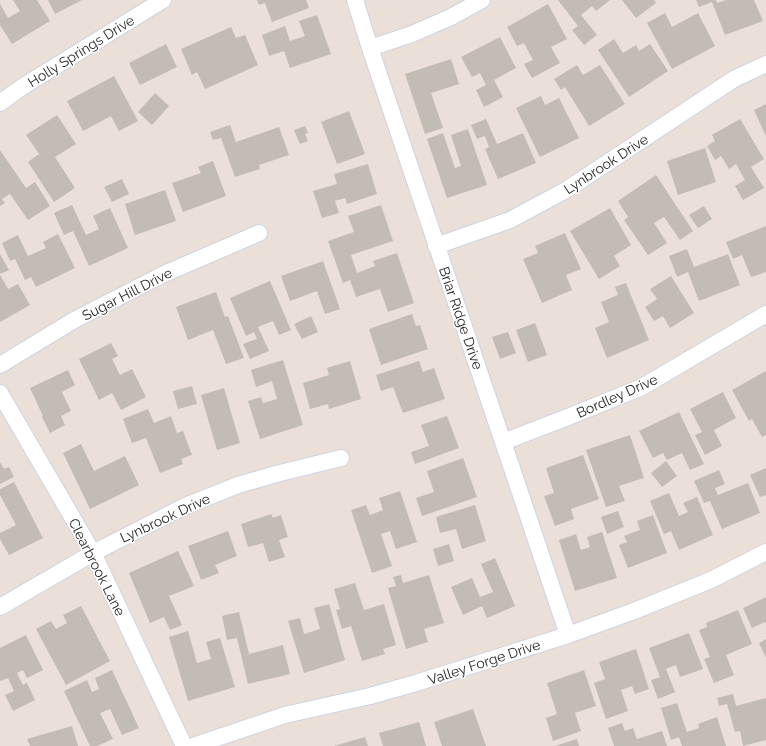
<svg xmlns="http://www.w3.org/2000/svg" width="766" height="746" font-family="Raleway,sans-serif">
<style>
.building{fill:#c2bcb4}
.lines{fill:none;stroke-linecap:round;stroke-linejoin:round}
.street-casing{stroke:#ced3e0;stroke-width:18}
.street{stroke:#fff;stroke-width:16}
.labels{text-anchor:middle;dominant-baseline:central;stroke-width:3;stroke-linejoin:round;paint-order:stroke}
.street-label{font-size:14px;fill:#272727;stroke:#fff}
</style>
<rect width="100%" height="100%" fill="#eae0d8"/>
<path class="building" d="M13,0H37L50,21L12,44L0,25V4L8,18L20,11Z
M48,0H82L55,14Z
M257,0H306L309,8L272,22L265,3L259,5Z
M558,0H610L596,11L592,6L581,15L597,35L584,45L572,30L578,26Z
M622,0H654L656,3L636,18Z
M696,0H716L717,3L726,0H754L763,21L725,35L712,2L699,7Z
M548,4L567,39L551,47L560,63L532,78L524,64L533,60L524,43L517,46L507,27Z
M665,13L672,27L698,13L715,46L672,69L647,23Z
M317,15L331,54L290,68L284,51L269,56L262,35L285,26L290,41L305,36L299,21Z
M231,27L236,38L245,35L258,65L205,89L197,72L192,75L181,49Z
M500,37L516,68L494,80L503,97L484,107L476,90L486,85L480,73L472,77L461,57Z
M614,39L623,53L636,45L639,51L650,44L668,71L629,97L598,50Z
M166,44L177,67L140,85L129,63Z
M451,59L459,84L431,93L443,128L425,134L405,74Z
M577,65L583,75L600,65L625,104L589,126L565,87L561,90L554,79Z
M114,76L138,121L119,131L111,116L83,131L67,101Z
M155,93L169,106L152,125L138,112Z
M541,96L545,105L559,98L579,138L540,157L516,108Z
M766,104V136L754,110Z
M349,111L365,154L337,164L321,122Z
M57,115L76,144L55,157L75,188L54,202L28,162L39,154L26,135Z
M486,119L497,144L523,133L536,163L498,179L485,149L489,147L485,136L477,139L471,125Z
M740,119L764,159L751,167L764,188L743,200L735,186L745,180L736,164L729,169L721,156L715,160L707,146L715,141L712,135Z
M230,125L236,142L279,127L289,155L259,165L260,169L235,177L221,138L213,140L210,132Z
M305,126L308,133L305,134L308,141L300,144L294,130Z
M468,129L487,185L447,198L427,139L443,133L455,168L461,166L451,135Z
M705,148L716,182L678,195L667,161Z
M0,150L26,188L35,182L50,206L28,220L10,194L2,199L5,203L0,206Z
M213,161L226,196L183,212L172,183L201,173L198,167Z
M368,164L377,194L347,204L345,198L335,201L339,213L322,218L313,191L337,184L334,174Z
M656,175L693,231L680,240L664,217L654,223L667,243L648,255L624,220L628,217L618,201Z
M122,179L129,194L112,202L104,187Z
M165,190L176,221L135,235L125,204Z
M72,205L86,235L99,229L93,216L110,208L128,248L89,266L73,231L64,235L54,213Z
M381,205L393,241L351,255L357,273L375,266L373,261L397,253L414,303L388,312L380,289L356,297L350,280L343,283L328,241L354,232L348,216Z
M704,206L712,219L698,228L689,215Z
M610,208L631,245L614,256L620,266L599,279L570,231Z
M766,226V272L751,277L742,255L733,259L726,242Z
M565,233L581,269L566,275L572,290L542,303L523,259L538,253L535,246Z
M58,234L75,268L36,287L31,277L25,280L15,259L10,261L2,243L18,235L28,256L46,248L43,242Z
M687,249L694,267L728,254L740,285L699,301L688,272L677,277L669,256Z
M0,254L9,270L0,274Z
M323,261L340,309L325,314L317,291L290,301L281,276Z
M0,275L8,289L18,284L30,305L0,322Z
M671,276L694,313L670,328L663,316L654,321L645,307L657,299L650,289Z
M270,281L291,330L279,335L273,321L258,327L269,351L250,359L243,344L257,339L254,332L246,336L230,298Z
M626,283L649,340L607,358L595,328L609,322L601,302L618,295L615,287Z
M216,292L225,317L228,316L244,358L226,364L213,330L188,340L176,307Z
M412,314L416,326L420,325L428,349L381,365L369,329Z
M311,316L318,332L302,339L294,324Z
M535,323L547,355L528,362L516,330Z
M508,332L516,353L500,359L492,337Z
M111,343L118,356L112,359L120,375L132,369L146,397L121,410L112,393L99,400L79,359Z
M283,360L303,425L260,439L248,401L261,397L263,403L277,399L272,381L256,387L251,370Z
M350,361L361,399L329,409L328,404L310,409L303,383L329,375L327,368Z
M419,361L423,372L434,368L445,399L403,413L393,387L381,391L376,375Z
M68,370L75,385L62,392L71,411L61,416L65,425L50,433L42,417L43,416L30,388Z
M766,371V435L762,437L752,419L749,421L732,390Z
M192,386L197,404L178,409L173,391Z
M224,388L240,443L217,450L201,395Z
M723,392L736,418L714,430L722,446L705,455L695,435L702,432L690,409Z
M148,409L154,423L171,416L177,433L183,431L192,455L181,459L183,464L160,473L146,438L132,443L123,419Z
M679,412L704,464L690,470L682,453L667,460L663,453L653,458L639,431Z
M447,416L459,448L415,464L411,452L429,446L421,425Z
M630,435L644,478L619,486L625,501L606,507L586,450Z
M81,444L94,471L125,456L139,485L90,509L63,453Z
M583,455L599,499L571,509L574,519L555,526L544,496L554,493L546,468Z
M463,458L477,497L422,516L416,498L434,492L427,471Z
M666,461L677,476L662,487L651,473Z
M0,462L4,469L9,467L14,477L0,484Z
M766,468V495L760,497L750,475Z
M719,470L725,484L715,488L718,495L748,483L760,513L722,529L710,501L704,503L694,481Z
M14,482L43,538L9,555L0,539V533L16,525L0,495V489Z
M400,491L417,542L396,549L390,531L381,534L392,566L372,573L351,510L366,505L370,515L383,510L379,498Z
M669,493L679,516L688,512L683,503L697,497L713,535L679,550L671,531L664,534L650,501Z
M475,505L486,541L462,549L456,529L440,533L436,517Z
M618,511L624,527L607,534L601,517Z
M271,514L273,518L281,515L288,537L279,540L285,557L269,562L263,543L248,547L241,524Z
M653,515L667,553L628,568L619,545L627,542L624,536L640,530L637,521Z
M228,531L237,556L215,565L219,573L201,580L188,546Z
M602,532L617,578L575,591L559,540L576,534L581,550L590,547L587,537Z
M449,544L454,561L438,566L433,549Z
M178,551L194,586L169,596L182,625L170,630L164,617L150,623L129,573Z
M495,558L515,606L487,618L482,606L463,615L451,587L472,578L480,597L493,592L481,564Z
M401,575L403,583L429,575L444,623L424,629L428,642L406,649L388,588L396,586L393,577Z
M355,583L364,610L384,604L396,645L383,649L385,654L362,661L351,626L342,629L336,610L340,609L334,589Z
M766,597V625L765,622L752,628L743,608Z
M329,604L345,660L304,673L288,621L300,618L304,634L320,629L314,608Z
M81,606L110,661L66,685L36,629L51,621L56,629L67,623L63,615Z
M738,610L752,644L726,655L734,675L714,683L704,659L710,657L699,630L707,627L706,623Z
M239,612L249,654L283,645L290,674L248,684L237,638L227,640L222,616Z
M188,631L197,663L211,659L206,642L220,638L235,687L188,701L169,637Z
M689,633L703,669L680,677L676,665L666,669L675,692L658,699L651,680L660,677L649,648Z
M26,635L43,670L27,678L23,670L17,673L23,685L27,683L35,700L13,711L5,695L14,691L8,678L0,681V648Z
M766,639V658L759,643Z
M636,649L649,689L635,694L632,686L621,690L628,711L606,719L594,683L605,679L599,662Z
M112,670L139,728L122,735L110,709L100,713L113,739L97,746H90L64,691L87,680L92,692L99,689L95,678Z
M584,670L596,706L575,713L581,731L553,741L546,718L557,714L547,683Z
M733,694L736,706L766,698V740L743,746L740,731L735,732L727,704L719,706L717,698Z
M677,703L687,732L699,728L698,724L717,717L726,746H682L679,737L671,740L661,708Z
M473,709L486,746H442L434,722Z
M419,722L426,746H383L379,733Z
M622,723L625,731L633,728L637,739L662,731L667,746H614L608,728Z
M72,726L78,746H30L27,739Z
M365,737L368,746H334Z
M577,739L579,746H555Z"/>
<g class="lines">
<g class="street-casing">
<path id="street" d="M355,0L370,48L503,442L568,635
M370,48L412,34L451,17L482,0
M0,103L22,87L163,0
M436,246L510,220L566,190L734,79L766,64
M0,365L76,319L164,274L259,233
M0,393L93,553L184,746
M503,442L568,417L642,387L766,314
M0,607L93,553L183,507L238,485L276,474L341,458
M193,746L285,715L370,696L416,683L568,635L634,611L711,580L766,552"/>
</g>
<use href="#street" class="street"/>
</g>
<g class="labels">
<g class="street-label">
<text transform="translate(81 51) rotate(-32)">Holly Springs Drive</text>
<text transform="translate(606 164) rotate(-33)">Lynbrook Drive</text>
<text transform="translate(127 294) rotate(-27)">Sugar Hill Drive</text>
<text transform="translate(461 318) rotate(71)">Briar Ridge Drive</text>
<text transform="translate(617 396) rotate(-24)">Bordley Drive</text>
<text transform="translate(165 518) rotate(-25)">Lynbrook Drive</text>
<text transform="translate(97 567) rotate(63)">Clearbrook Lane</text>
<text transform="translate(484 662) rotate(-18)">Valley Forge Drive</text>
</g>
</g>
</svg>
